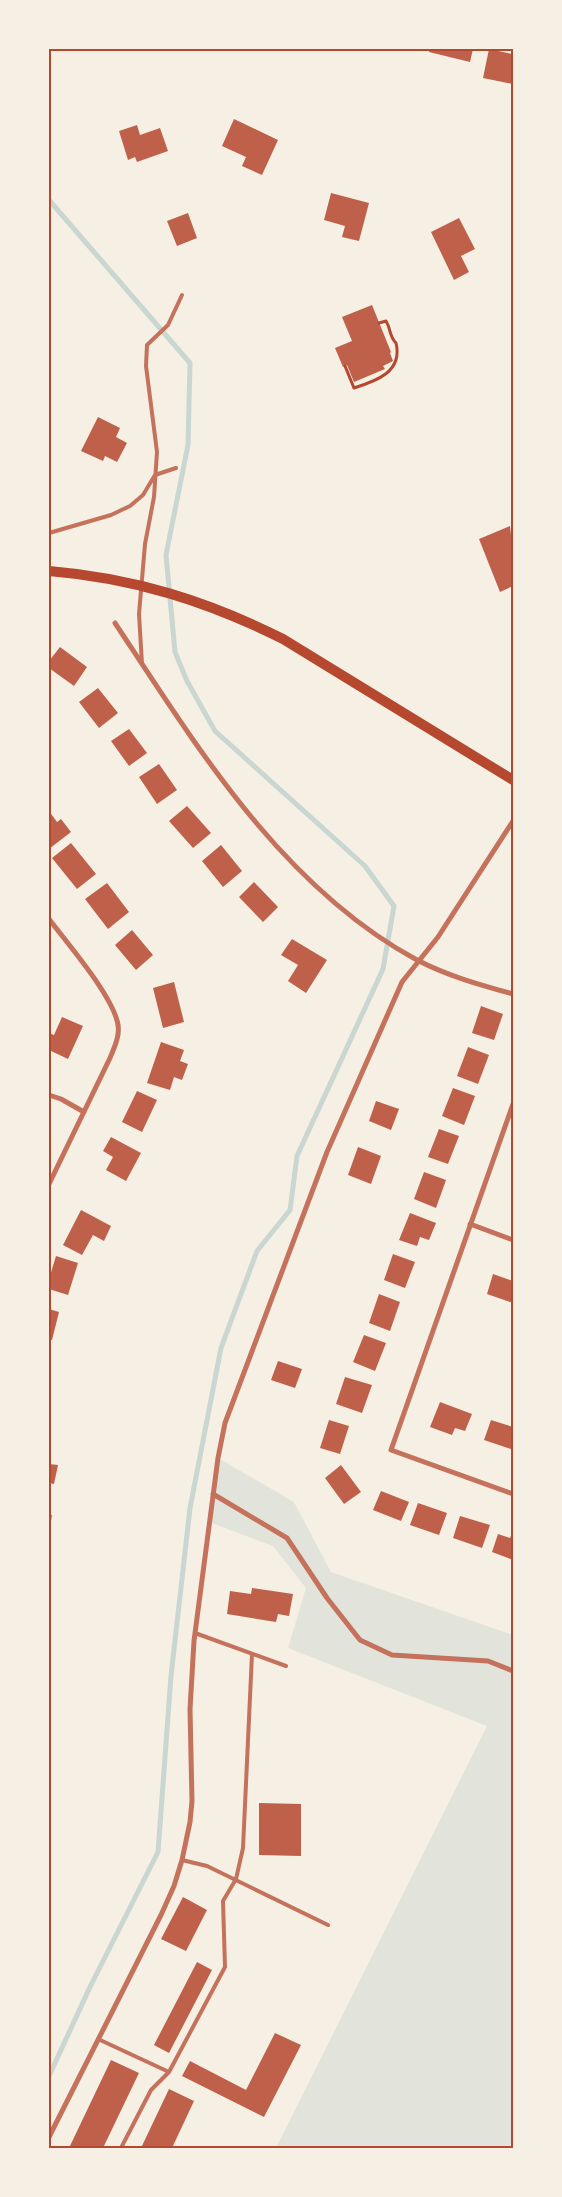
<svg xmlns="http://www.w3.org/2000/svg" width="562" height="2197" font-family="Mulish,sans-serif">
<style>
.green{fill:#e2e4dc}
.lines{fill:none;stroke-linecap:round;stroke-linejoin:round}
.stream{stroke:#c9d6d2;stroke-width:5}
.building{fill:#bf614a}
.path{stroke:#b5482f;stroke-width:3}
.service{stroke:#c5725c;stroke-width:4}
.minor{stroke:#c5725c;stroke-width:5}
.secondary{stroke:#b5482f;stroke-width:10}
.neatline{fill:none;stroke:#b5482f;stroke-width:2}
</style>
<rect width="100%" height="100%" fill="#f6efe4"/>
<path class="green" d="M218,1458L294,1502L331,1572L513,1635V2148H276L487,1726L288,1648L306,1588L273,1546L209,1522Z"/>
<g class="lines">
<path class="stream" d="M49,200L190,363L188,445L166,555L175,652L187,681L215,731L365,866L394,906L383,969L297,1156L290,1210L257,1251L221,1348L190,1508L171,1676L158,1852L90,1987L49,2076"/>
</g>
<path class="building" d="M430,49H473L470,62L429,52Z
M489,49L512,54L513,51V84L483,78Z
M234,119L278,140L262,175L242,166L246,157L222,146Z
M137,125L140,135L160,128L168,151L137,162L135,157L128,160L119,131Z
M331,193L369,203L359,241L342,237L345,226L324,220Z
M188,213L197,238L177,246L167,221Z
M459,218L475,249L461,256L469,272L454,280L431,232Z
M372,305L391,352L390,353L393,361L383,366L385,369L354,382L347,365L343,367L335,348L352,341L342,317Z
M98,417L120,428L116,437L127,443L117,462L105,456L103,461L81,451Z
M510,526L511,535H513V586L500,592L479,539Z
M60,647L87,667L74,686L49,668V661Z
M98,688L118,713L99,728L79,702Z
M129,729L147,753L129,766L111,741Z
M159,764L177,790L157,804L139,777Z
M187,806L211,833L193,848L169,821Z
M49,811L57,822L61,819L71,832L49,849Z
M71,843L96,874L77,889L52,858Z
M221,845L242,871L223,887L202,861Z
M254,882L278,907L263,922L239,897Z
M107,883L129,912L108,929L85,899Z
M132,930L153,955L136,970L115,945Z
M292,939L327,960L306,993L288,981L298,965L281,955Z
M174,982L184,1022L163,1028L153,988Z
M481,1006L503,1014L494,1040L472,1033Z
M62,1017L83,1026L68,1059L49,1050V1033L54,1035Z
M161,1042L184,1050L180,1061L188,1064L182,1080L174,1077L170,1090L147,1083Z
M468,1047L489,1055L478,1084L457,1076Z
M453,1088L475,1096L464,1125L442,1116Z
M137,1091L157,1100L142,1132L122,1122Z
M376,1101L399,1109L391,1130L369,1121Z
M439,1129L459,1136L448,1164L428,1157Z
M111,1137L141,1153L126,1181L106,1170L113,1157L103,1151Z
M358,1147L381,1156L371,1184L348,1175Z
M424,1172L446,1180L436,1208L414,1199Z
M81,1210L111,1226L104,1241L93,1235L82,1255L63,1245Z
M410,1213L436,1223L429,1240L420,1237L417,1246L399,1240Z
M393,1254L415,1262L405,1288L384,1280Z
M56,1256L78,1263L68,1295L49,1289V1279Z
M493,1274L513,1281V1303L487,1294Z
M379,1294L400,1302L390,1331L369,1323Z
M49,1309L59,1312L52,1340L49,1339Z
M364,1335L386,1343L375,1371L353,1362Z
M278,1361L302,1369L295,1388L271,1380Z
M345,1377L372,1385L362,1413L336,1404Z
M440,1402L472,1414L465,1431L455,1428L452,1435L430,1427Z
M329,1420L349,1426L340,1454L320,1448Z
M491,1420L513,1427L511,1449L484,1440Z
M49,1464L58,1465L54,1484L49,1483Z
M341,1465L361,1492L344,1504L325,1478Z
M381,1491L409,1502L401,1521L373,1510Z
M418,1503L447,1513L439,1535L410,1525Z
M49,1514L52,1515L50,1527H49Z
M460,1516L490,1525L482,1548L453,1538Z
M513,1531V1560L492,1552L498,1534L510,1538Z
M252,1588L293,1594L289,1616L278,1614L276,1622L227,1614L230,1591L251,1594Z
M259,1803L301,1804V1856L259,1855Z
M183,1897L207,1910L186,1951L161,1939Z
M197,1962L212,1970L169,2053L154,2045Z
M275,2033L301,2045L264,2117L182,2076L190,2061L246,2090Z
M111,2060L139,2073L103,2148H69Z
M169,2089L194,2101L172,2148H141Z"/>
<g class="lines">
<path class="path" d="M345,366L354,388C376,381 403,372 396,343C389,336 391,329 386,321L379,323"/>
<path class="service" d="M49,533L111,515L130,506L143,495L155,475L176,468
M142,664L139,614L145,544L154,497L157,452L146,366L147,345L168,325L182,295
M195,1633L286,1666
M182,1860L207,1866L328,1925
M98,2039L169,2072
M121,2148L151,2090L169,2072L225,1967L223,1901L236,1879L243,1848L252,1654"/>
<path class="minor" d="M115,623C197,747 282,887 417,960C448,976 480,985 513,994
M49,919C67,943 114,997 118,1025C120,1036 114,1048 110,1058L49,1184
M49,1095L61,1099L84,1112
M513,1104L391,1450L513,1494
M470,1224L513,1240
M213,1494L287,1538L327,1598L360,1640L392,1655L488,1661L513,1671
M49,2137L161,1915L174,1886L182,1860L190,1822L192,1801L190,1709L194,1641L218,1458L225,1423L327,1152L402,982L438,937L513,821"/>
<path class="secondary" d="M49,571C134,578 207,601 283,639L513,780"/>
</g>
<rect width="562" height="2197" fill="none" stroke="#f6efe4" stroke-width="100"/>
<rect x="50" y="50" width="462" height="2097" class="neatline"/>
</svg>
